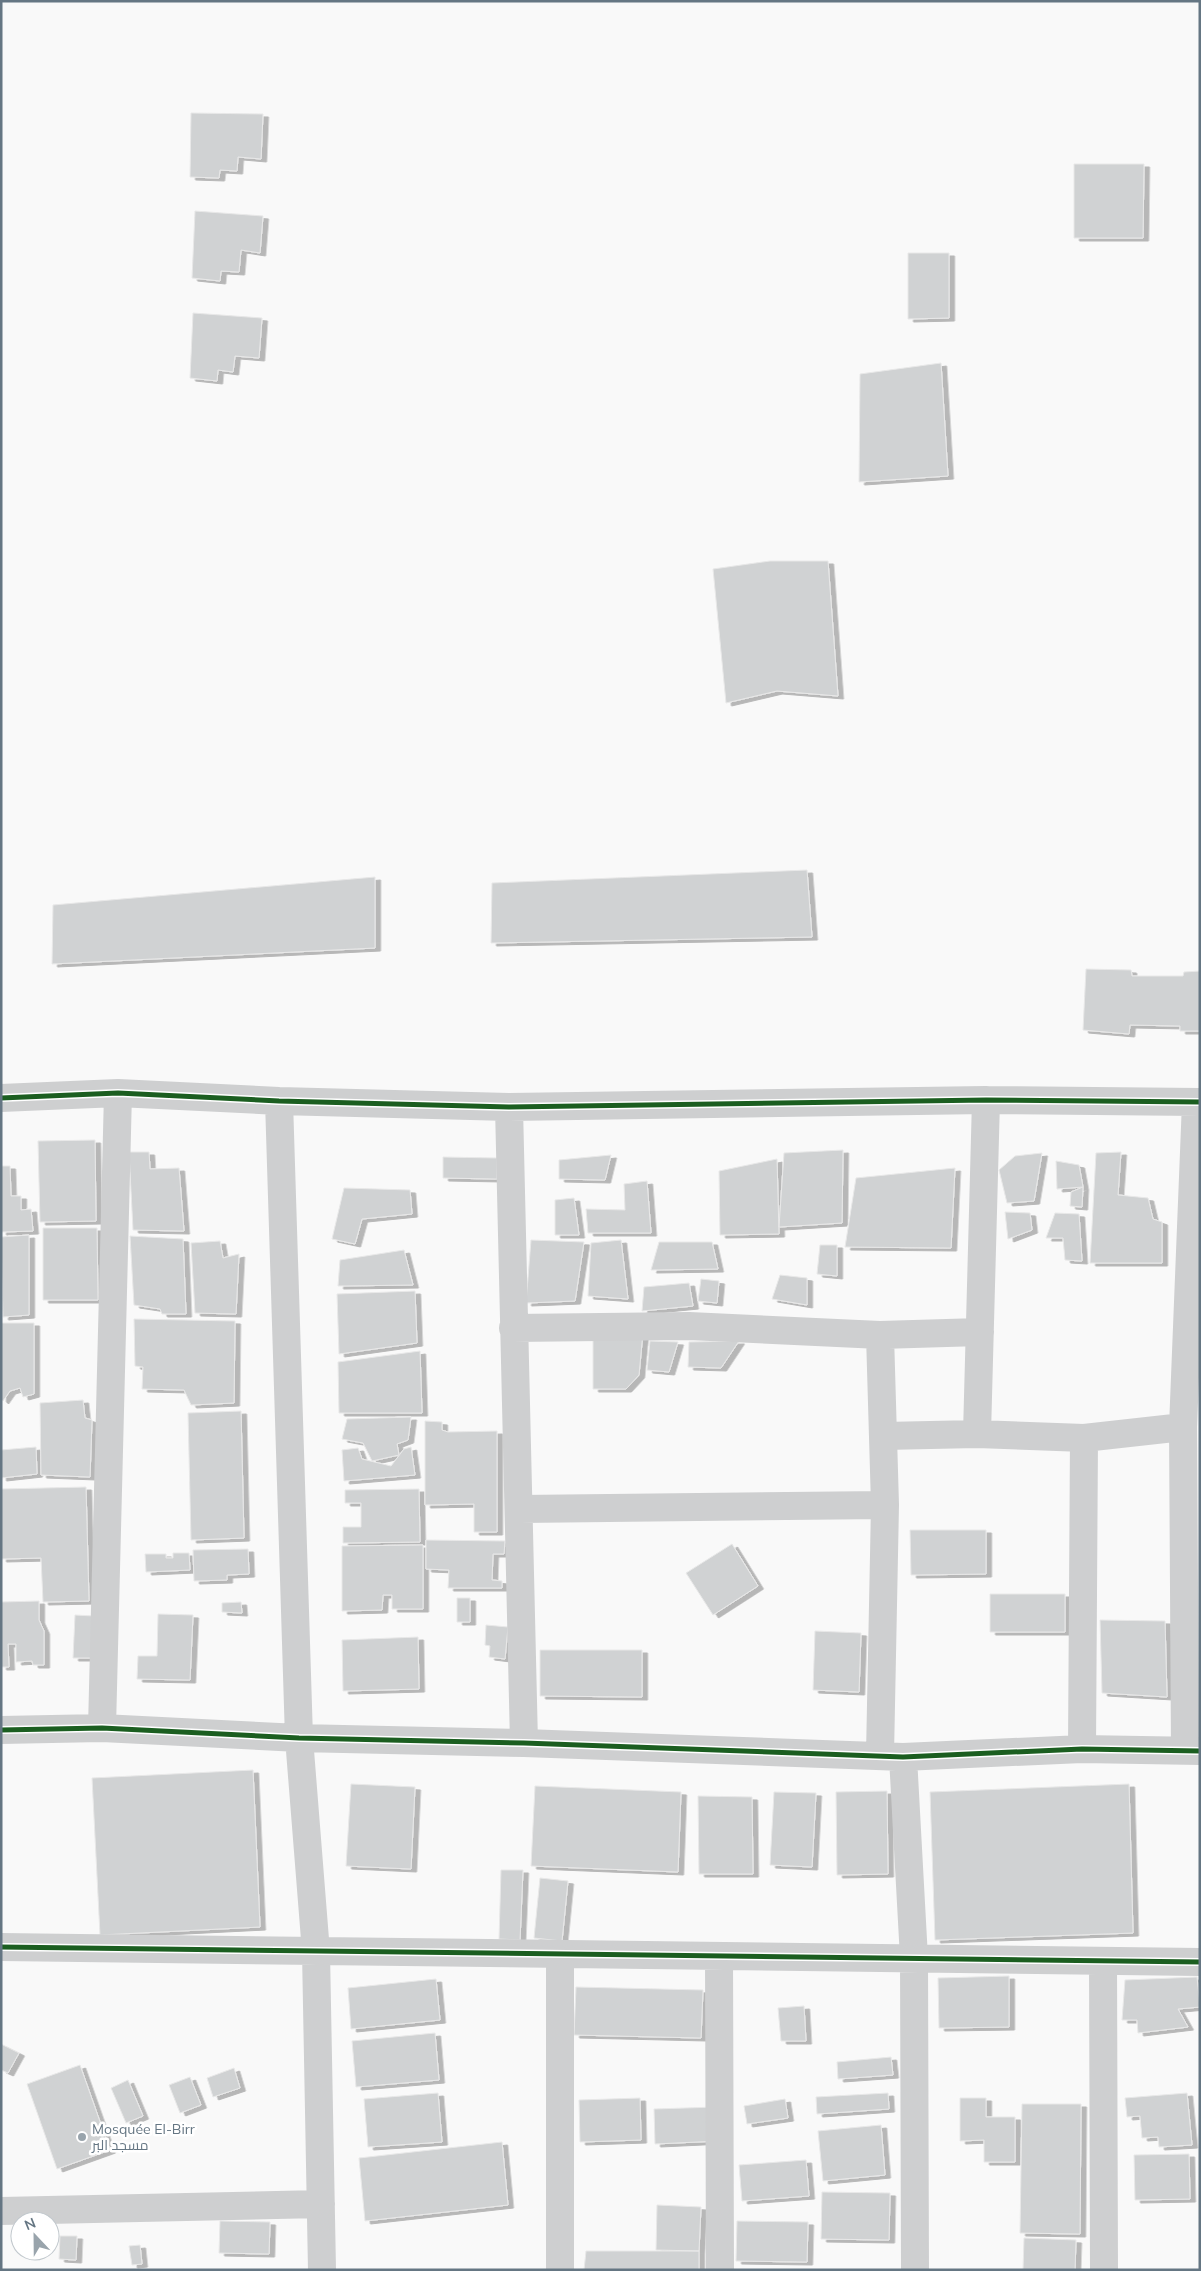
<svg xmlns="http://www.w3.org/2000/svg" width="1201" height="2271" font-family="Mulish,Cairo,sans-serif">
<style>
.building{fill:#d0d2d3;stroke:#e8e8e8;filter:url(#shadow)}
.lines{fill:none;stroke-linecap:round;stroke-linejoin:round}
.minor{stroke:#cecfd0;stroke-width:28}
.cycleway-casing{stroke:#fff;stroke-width:8}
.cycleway{stroke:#1b5e20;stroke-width:5}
.poi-dot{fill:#99a4ac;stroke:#fff;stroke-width:2}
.labels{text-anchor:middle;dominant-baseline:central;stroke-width:5;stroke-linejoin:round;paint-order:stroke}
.poi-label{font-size:14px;fill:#657683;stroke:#fff;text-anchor:start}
</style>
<defs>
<filter id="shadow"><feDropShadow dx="5.5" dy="3" stdDeviation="0" flood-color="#0004"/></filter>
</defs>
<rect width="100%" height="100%" fill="#f9f9f9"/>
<path class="building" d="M191,113L263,114L261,159L238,157L237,171L220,170L219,178L190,177Z
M1074,164H1144L1143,238H1074Z
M195,211L263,216L260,253L241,250L239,272L221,271L220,281L192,278Z
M908,253H949V318L908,319Z
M193,313L262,318L259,358L235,356L233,372L218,370L217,381L190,378Z
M941,363L948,476L859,482L860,374Z
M770,561H828L838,696L777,691L726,703L713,569Z
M807,870L812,937L491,943L492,883Z
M375,877V948L52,964L53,905Z
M1086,969L1131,970L1132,976H1183L1184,972L1200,971V1031H1180V1026L1130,1025L1129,1034L1083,1030Z
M95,1140L96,1221L40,1222L38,1141Z
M843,1150L842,1223L779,1227L784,1153Z
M129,1152H149L150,1169L179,1168L184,1231L133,1230Z
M1121,1152L1118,1195L1148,1198L1153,1219L1162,1222V1263H1090L1096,1153Z
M1042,1153L1034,1201L1007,1203L999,1170L1015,1156Z
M611,1155L605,1180L559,1179V1160Z
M443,1157L497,1158V1179L443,1178Z
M777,1159L779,1234L720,1235L719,1171Z
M1056,1161L1079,1165L1083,1187L1057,1189Z
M1,1166H10L11,1196H21V1210L31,1209L33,1231L1,1232Z
M955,1168L951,1248L845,1247L856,1178Z
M647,1181L651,1233H588L586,1209L625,1210L624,1184Z
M1083,1187L1082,1207L1070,1206L1071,1192Z
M344,1188L410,1190L412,1214L362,1219L355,1244L332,1239Z
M574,1198L579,1235H555V1200Z
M1005,1212L1030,1213L1032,1230L1008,1239Z
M1055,1213L1079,1214L1082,1261L1065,1260L1063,1238H1046Z
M43,1228H97L98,1300H43Z
M29,1235V1315L3,1317L1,1237Z
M130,1236L183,1239L186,1314H162L160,1309L134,1305Z
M531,1240L584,1242L575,1301L526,1303Z
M621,1240L628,1299L588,1296L591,1243Z
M220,1241L223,1258L239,1254L236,1314L195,1313L191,1243Z
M659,1242H712L718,1269L651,1270Z
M820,1245H837V1276L817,1274Z
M404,1250L413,1285L338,1286L340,1260Z
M780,1275L807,1278V1305L772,1299Z
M701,1279L719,1281L717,1303L698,1301Z
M689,1283L693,1306L642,1311L644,1287Z
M415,1291L417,1343L339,1354L337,1294Z
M134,1319L235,1321L234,1403L191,1405L184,1390L142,1389L143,1367L135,1366Z
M1,1323H34V1394L23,1397L20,1388L10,1391L3,1401L1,1399Z
M643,1332L639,1375L626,1389H593V1337Z
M650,1341L678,1342L669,1372L647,1370Z
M739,1341L721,1368L688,1367L689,1342Z
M420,1351L422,1413H339L338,1362Z
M83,1400L85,1418L92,1420L90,1477L41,1475L40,1403Z
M241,1411L244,1538L191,1540L188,1413Z
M411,1417L408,1440L397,1444L399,1455L372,1461L363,1443L342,1439L347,1419Z
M425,1421L442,1422V1430L448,1432L497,1431V1532H474V1504L425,1505Z
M36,1447L37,1474L1,1478V1450Z
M411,1447L415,1475L344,1481L342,1450L358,1448L362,1459L391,1466L404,1449Z
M86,1487L89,1601L43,1602L41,1558L1,1559V1489Z
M419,1489L420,1542L343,1543V1527H361V1503H345V1490Z
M910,1530H986V1574L911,1575Z
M426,1540L505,1541L504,1554H493L492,1580L502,1581V1588H448L449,1570L426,1569Z
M732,1544L758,1586L713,1615L686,1573Z
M423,1545V1609H392V1595H383L382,1610L342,1611V1546Z
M248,1549L249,1574L227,1575V1580L194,1581L193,1550Z
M173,1553H189L190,1570L146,1572L145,1554H166V1558H173Z
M990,1594H1065V1632H990Z
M457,1598H470V1622H457Z
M39,1601V1620L44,1631V1665H33L32,1661L16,1662V1644H8L9,1667H1V1602Z
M241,1602L242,1613L222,1612V1603Z
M158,1614L193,1615L190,1680L137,1679L138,1656H157Z
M75,1615L94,1616L92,1658H73Z
M1100,1620L1165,1621L1167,1697L1102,1693Z
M486,1625L508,1627L505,1659L489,1657L490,1646L485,1645Z
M815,1631L861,1633L859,1692L813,1690Z
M418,1637L419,1689L343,1691L342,1640Z
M540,1650H642V1697L540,1696Z
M253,1770L260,1927L100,1935L92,1778Z
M351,1784L415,1787L411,1869L346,1866Z
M1129,1784L1133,1933L935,1940L930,1792Z
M535,1786L681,1792L678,1872L531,1866Z
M887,1791L888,1874L837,1875L836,1792Z
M774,1792L816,1793L812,1867L770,1865Z
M698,1796L752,1797L753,1874H699Z
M501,1870H523L520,1940L499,1939Z
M540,1878L568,1881L562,1941L534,1938Z
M1009,1976V2027L939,2028L938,1978Z
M1197,1977L1200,2007L1178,2009L1188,2027L1138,2033L1137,2020H1122L1125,1980Z
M436,1979L440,2020L351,2029L348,1988Z
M576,1987L703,1990L701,2038L574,2035Z
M804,2006L806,2041H781L778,2008Z
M435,2033L439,2080L356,2087L352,2041Z
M1,2044L19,2053L8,2073L1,2070Z
M891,2057L893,2075L838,2079L837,2062Z
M80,2065L110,2150L57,2169L27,2084Z
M234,2068L240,2088L213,2097L207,2078Z
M190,2077L201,2105L180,2113L169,2085Z
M128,2080L143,2116L126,2123L111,2088Z
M438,2093L442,2142L368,2147L364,2099Z
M888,2093L889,2109L817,2114L816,2097Z
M1187,2093L1192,2145L1159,2147L1158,2137L1142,2138L1140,2116L1127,2117L1125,2098Z
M640,2098L641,2140L580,2142L579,2100Z
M960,2098H986V2117H1015V2162H984V2140L960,2141Z
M785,2099L788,2118L747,2124L744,2106Z
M1022,2104H1081L1080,2234L1020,2233Z
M716,2107L718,2141L655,2144L654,2109Z
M881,2125L885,2175L823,2181L818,2131Z
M502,2142L508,2205L365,2221L359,2158Z
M1189,2154L1190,2199L1135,2200L1134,2155Z
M806,2160L809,2196L742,2201L739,2165Z
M822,2192L890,2193L889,2240L821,2239Z
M657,2205L701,2207L699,2251L656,2250Z
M220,2221L270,2222L269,2254L219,2253Z
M737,2221L808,2222L807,2262L736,2261Z
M60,2236H77L76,2260L59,2259Z
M1024,2238L1076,2240L1075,2270H1023Z
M140,2245L142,2264L132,2265L129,2246Z
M586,2251H699V2270H584Z"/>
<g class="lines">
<path class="minor" d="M1,1098L118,1093L279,1101L509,1107L986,1100L1200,1102
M279,1101L299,1738L316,1952L322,2270
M509,1107L524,1743
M513,1328L689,1326L880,1335L980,1332
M977,1434L986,1100
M884,1436L977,1434L1084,1438L1183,1427
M520,1509L885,1505
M102,1728L118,1093
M1,1730L102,1728L299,1738L524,1743L903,1757L1082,1749L1200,1751
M1082,1749L1084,1438
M1185,1750L1183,1427L1196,1102
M880,1755L885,1505L880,1335
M903,1757L914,1958L915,2270
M1,1947L1200,1962
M719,1956L720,2270
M1103,1961L1104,2270
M1,2211L321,2204
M560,2270V1955"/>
<g class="cycleway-casing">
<path id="cycleway" d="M1,1098L118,1093L279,1101L509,1107L986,1100L1200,1102
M1,1730L102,1728L299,1738L524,1743L903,1757L1082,1749L1200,1751
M1,1947L1200,1962"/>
</g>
<use href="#cycleway" class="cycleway"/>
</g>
<circle class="poi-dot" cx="82" cy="2137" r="5"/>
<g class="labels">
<g class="poi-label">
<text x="92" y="2129">Mosquée El-Birr<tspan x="92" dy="16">مسجد البر</tspan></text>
</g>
</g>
<rect width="1201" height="2271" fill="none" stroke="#657683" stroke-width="5"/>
<g transform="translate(35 2236) rotate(338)"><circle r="24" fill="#ffffff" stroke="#c1c8cd"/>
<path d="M0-4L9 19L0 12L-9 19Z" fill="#99a4ac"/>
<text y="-8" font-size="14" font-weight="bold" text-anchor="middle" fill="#657683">N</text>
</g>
</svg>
